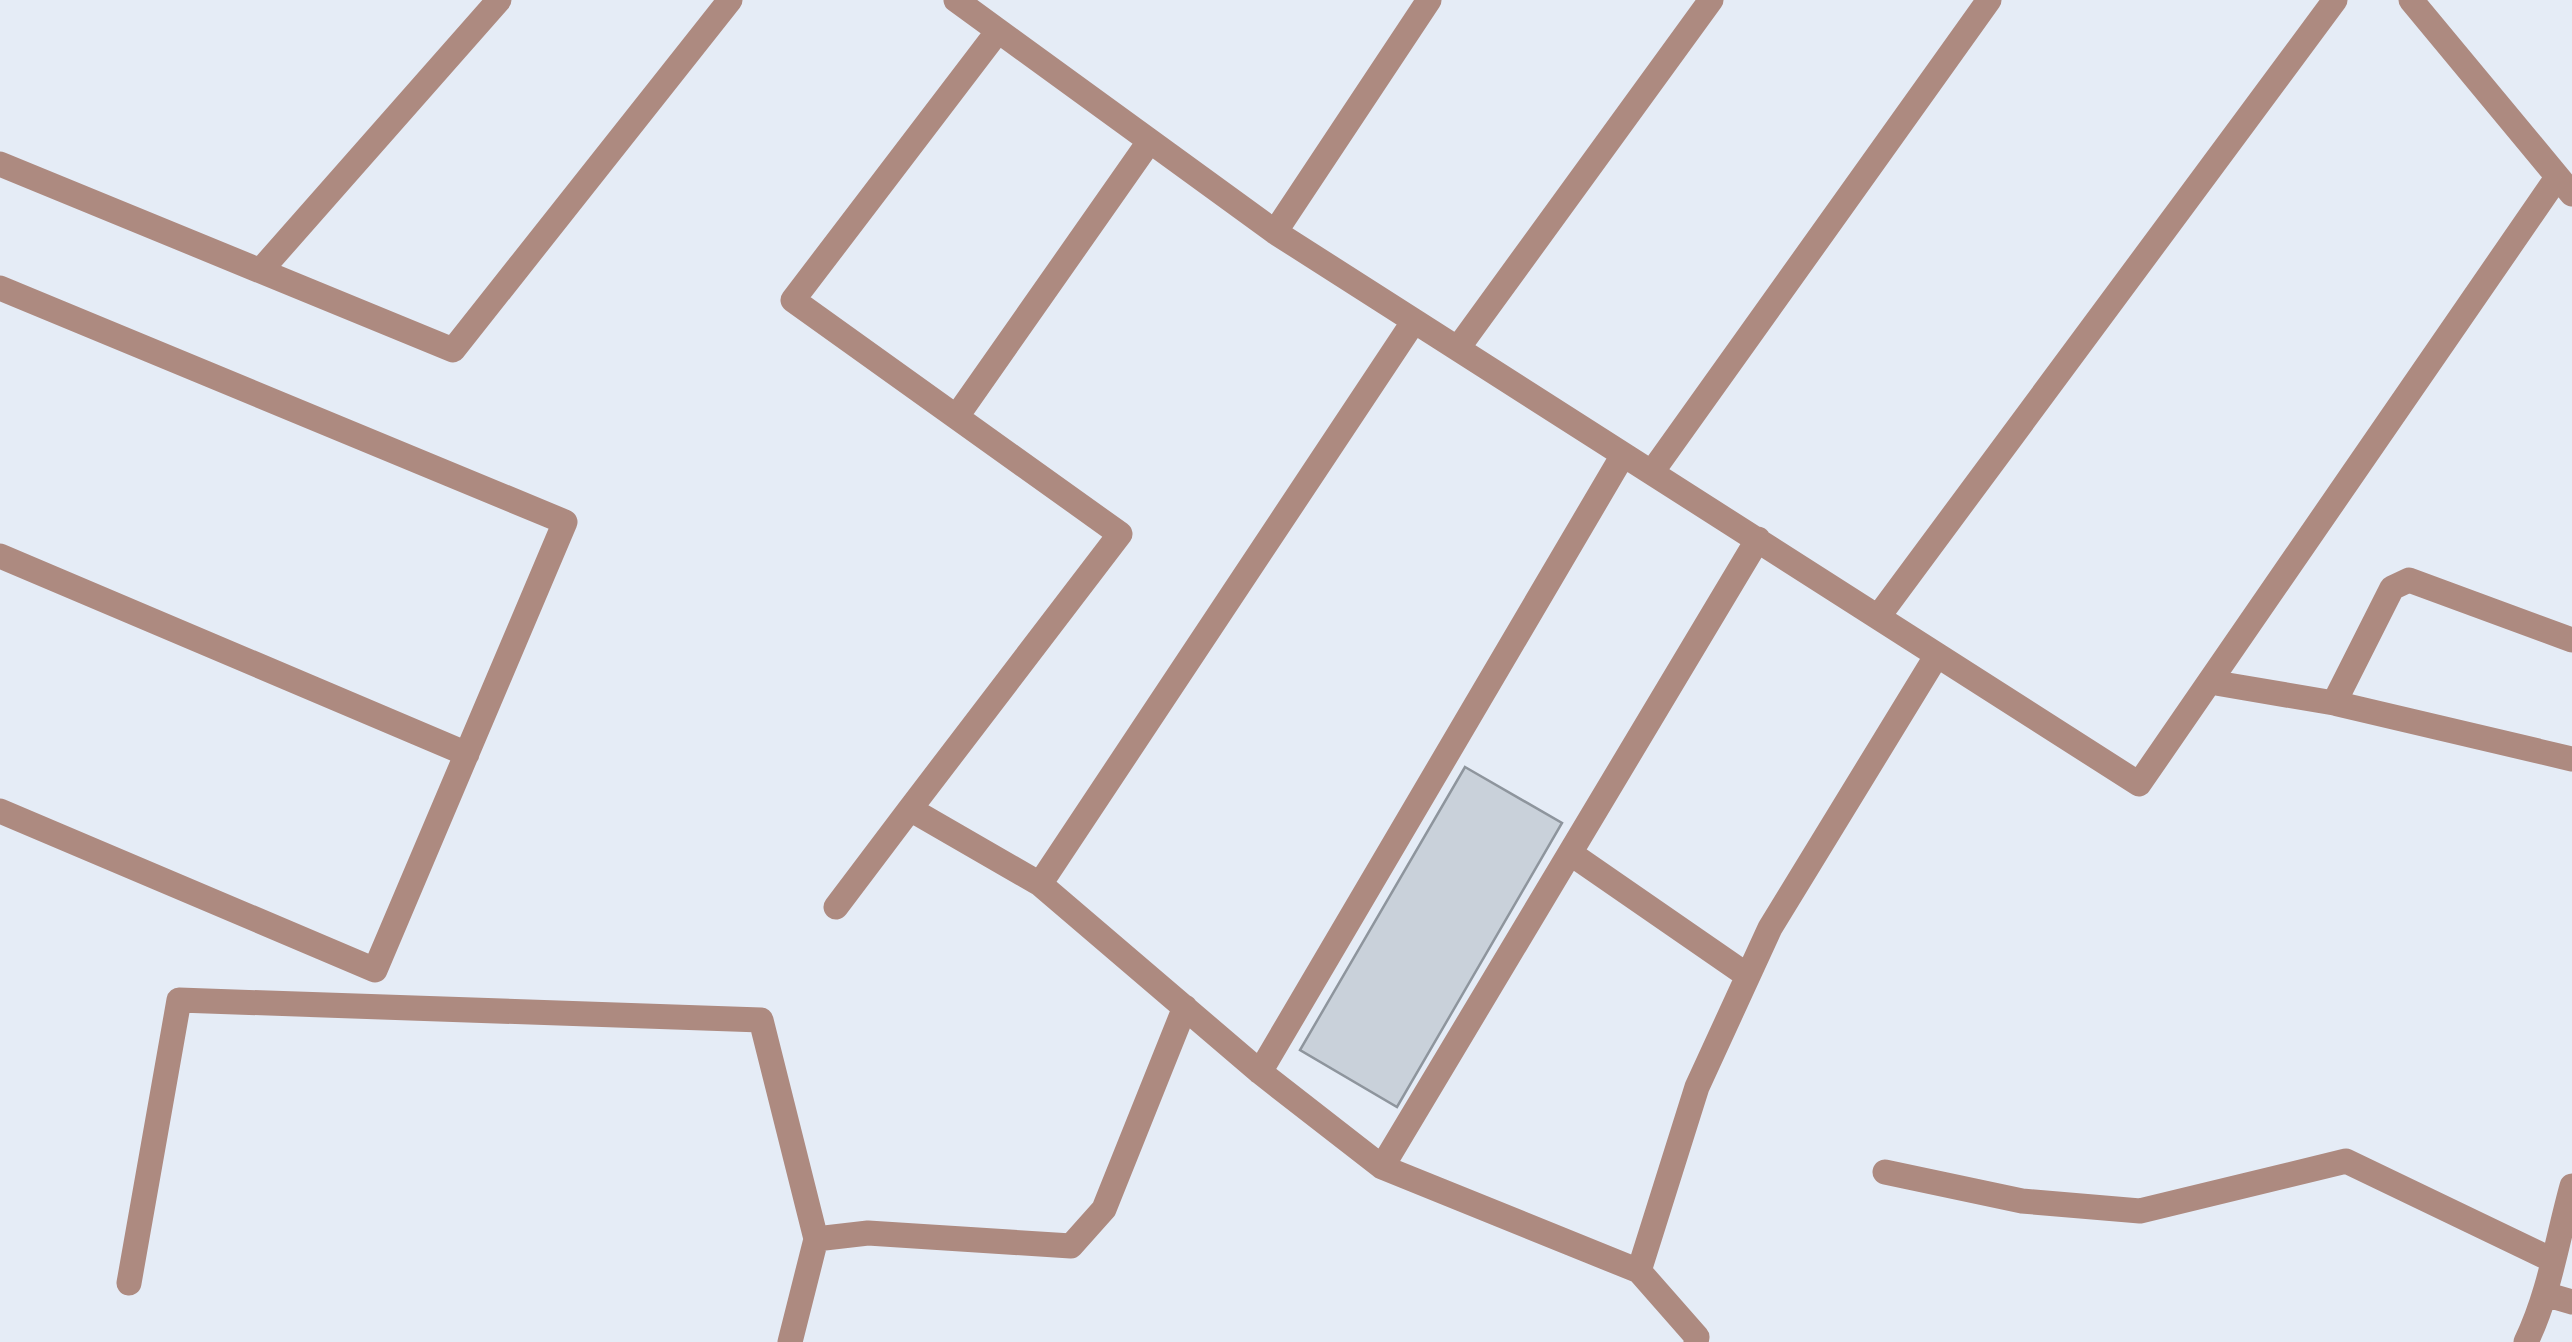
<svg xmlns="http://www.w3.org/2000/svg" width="2572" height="1342" font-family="Roboto,sans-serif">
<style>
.building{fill:#c9d1da;stroke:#8e959d;stroke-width:2.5}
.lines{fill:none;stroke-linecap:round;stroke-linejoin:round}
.minor{stroke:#ad8a80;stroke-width:25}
</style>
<rect width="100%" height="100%" fill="#e5ecf6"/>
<path class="building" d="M1465,767L1562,823L1397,1107L1300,1050Z"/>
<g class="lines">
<path class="minor" d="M956,0L1275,232L2139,784L2556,179
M2411,0L2572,194
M998,31L793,300L1120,534L910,809L1040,884L1260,1072L1382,1167L1639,1271L1697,1087L1770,928L1937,655
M0,164L453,350L730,0
M1275,232L1429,0
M261,270L499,0
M0,288L565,522L375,970L0,811
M1458,348L1711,0
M957,416L1149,142
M1652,472L1989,0
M0,556L467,754
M1878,617L2335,0
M2210,682L2334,703L2572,759
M2334,703L2392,588L2409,580L2572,640
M1570,853L1748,976
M1040,884L1414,321
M836,907L910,809
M1260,1072L1623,455
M1382,1167L1758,539
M1885,1172L2022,1201L2140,1211L2346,1161L2552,1260
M1639,1271L1697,1337L1696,1342
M129,1283L179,1000L761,1020L816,1239
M2548,1295L2572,1302
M790,1342L816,1239L868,1233L1071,1246L1104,1209L1185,1007
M2526,1342C2550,1292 2557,1240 2572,1186"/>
</g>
</svg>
